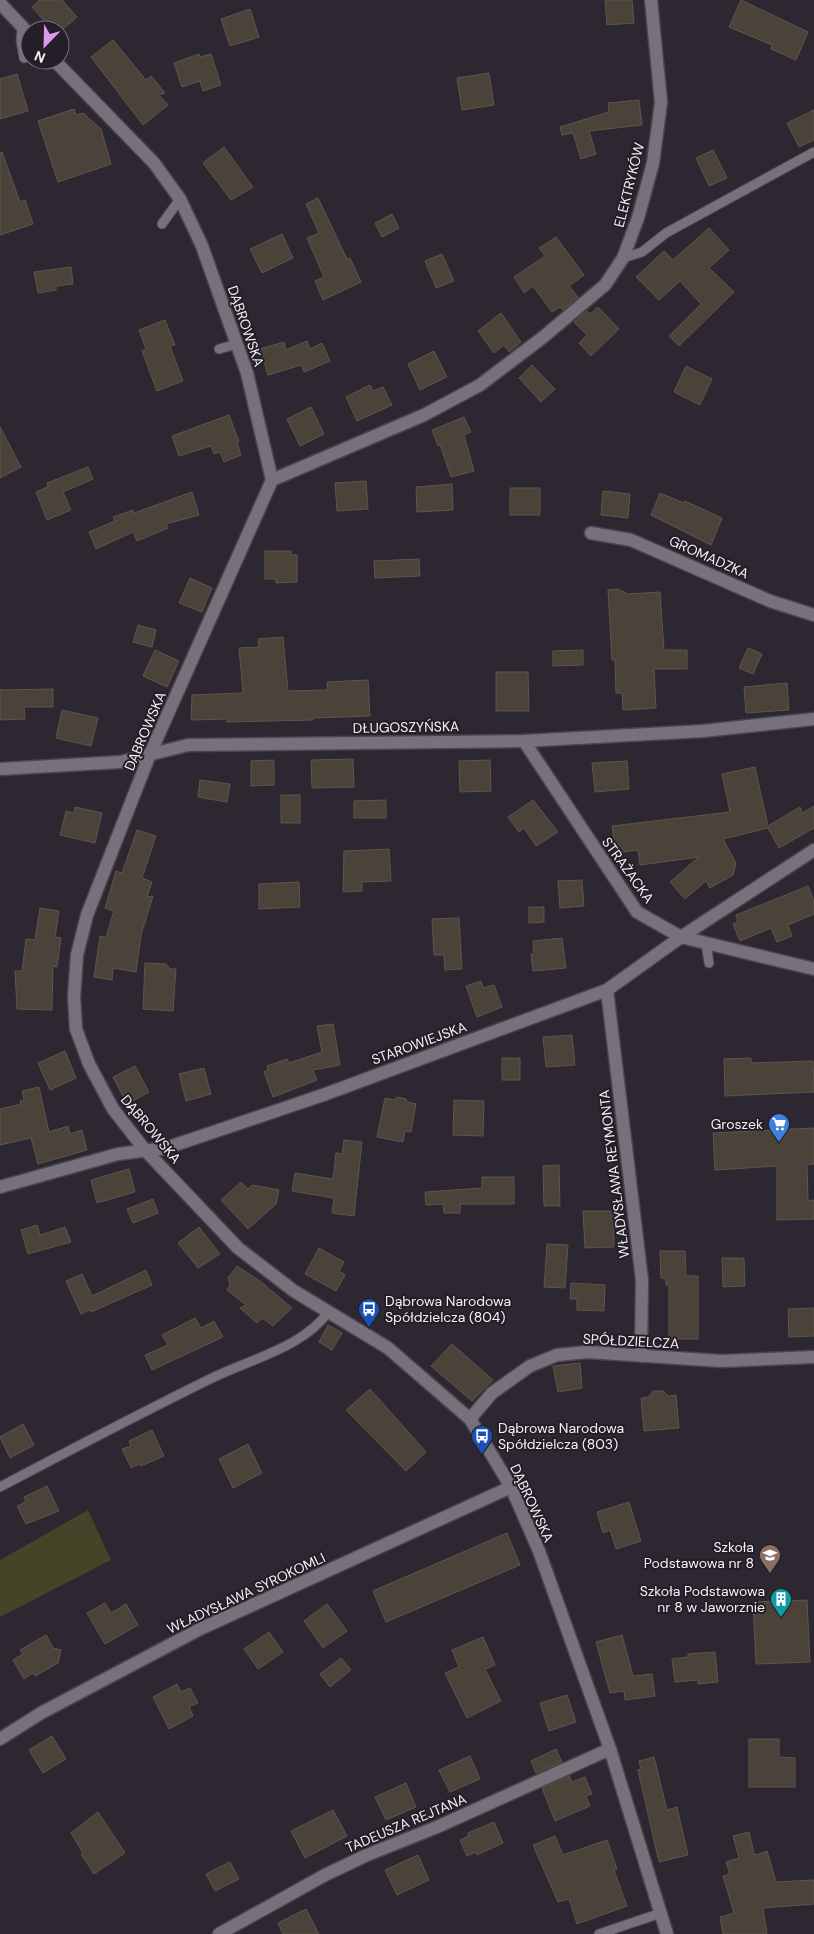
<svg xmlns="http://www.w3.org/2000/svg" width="814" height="1934" font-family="'DM Sans',sans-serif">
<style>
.green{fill:#434428}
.building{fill:#4b433a;stroke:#5e564d}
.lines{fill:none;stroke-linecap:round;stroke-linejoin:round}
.lane-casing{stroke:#4a464d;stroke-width:11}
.street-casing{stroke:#4a464d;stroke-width:15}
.secondary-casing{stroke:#4a464d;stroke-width:15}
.lane{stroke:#77717c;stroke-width:9}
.street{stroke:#77717c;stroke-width:12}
.secondary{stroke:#77717c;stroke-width:12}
.labels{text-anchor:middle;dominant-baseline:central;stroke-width:4;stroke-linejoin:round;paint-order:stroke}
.street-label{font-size:14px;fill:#f3f0f6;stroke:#231e27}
.poi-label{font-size:14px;fill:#f3f0f6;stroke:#231e27;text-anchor:end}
</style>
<rect width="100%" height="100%" fill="#2c2731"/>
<path class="green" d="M88,1510L111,1560L0,1617V1560Z"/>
<path class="building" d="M40,0H62L77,17L62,30H52L32,7Z
M605,0H632L634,23L607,25Z
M741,0L808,32L796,60L771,49L772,45L729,27Z
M250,9L259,37L230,46L221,19Z
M113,40L146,80L151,76L165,93L159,95L168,105L143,125L91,57Z
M199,54L200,57L211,54L221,85L203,91L200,81L182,87L174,63Z
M489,73L494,105L462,110L457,78Z
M17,74L28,111L0,119V79Z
M639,100L642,125L589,131L596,154L581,159L573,133L562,135L560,127L609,112L608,103Z
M74,109L76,115L83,113L101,129L111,164L58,182L38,121Z
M814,110V140L799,147L787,123Z
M224,147L253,187L231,200L203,163Z
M713,150L727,178L709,186L696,158Z
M2,152L20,202L25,200L33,224L0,235V153Z
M318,198L347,259L350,258L361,282L323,300L315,281L324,277L307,238L319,233L306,204Z
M392,214L399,228L382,237L375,223Z
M709,228L729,250L709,268L734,292L679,346L669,336L701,304L680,281L659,300L636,277L664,251L673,260Z
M282,234L293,258L262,273L250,249Z
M556,237L584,275L569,286L578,297L563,310L560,307L552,312L533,286L524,293L514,277L545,256L539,248Z
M442,254L454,281L436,288L425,261Z
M71,267L73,284L56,286V290L38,293L34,272Z
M598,307L619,329L591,356L579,343L587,335L574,322L587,311L590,314Z
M501,313L521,342L509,352L504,345L494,353L478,331Z
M165,320L175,345L170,346L183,381L157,391L142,351L146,349L139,330Z
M307,341L310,349L322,343L330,361L304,372L301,365L268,375L260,349L284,342L286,350Z
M434,351L447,377L420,390L408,364Z
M532,365L555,389L541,402L519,378Z
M686,366L712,379L700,405L674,392Z
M370,385L373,391L383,387L392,405L357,421L346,397Z
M311,407L324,434L300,446L287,419Z
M229,415L239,442L237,443L241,455L224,462L220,452L214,454L211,446L179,456L172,436Z
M464,417L471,432L464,435L474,471L451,477L440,445L438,446L432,430Z
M0,427L21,467L0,478Z
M88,467L93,479L63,492L71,510L47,520L36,492L48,487L47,483Z
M366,481L368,509L337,511L335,483Z
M452,484L453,510L417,512L416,487Z
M510,488H540V515H510Z
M603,491L630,494L628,518L601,515Z
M192,492L199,515L166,524L168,528L137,541L133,532L96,549L89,532L115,521L113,517L133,510L134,513Z
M660,493L684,503L685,501L722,518L711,545L651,515Z
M265,551H291V555H297V582L276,583V579H265Z
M419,559L420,576L375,578L374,561Z
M190,578L212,588L202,612L179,603Z
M618,589L628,594L660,592L664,650H687V669H654L656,708L623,710L622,693H616L615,660H612L608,590Z
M138,625L156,630L152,647L133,642Z
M283,637L288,691L328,690L327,682L368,680L370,716L313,718V720L227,722V719L191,720L192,695L243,693L239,648L259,647L258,639Z
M748,648L762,654L753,674L739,668Z
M155,650L179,661L167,687L143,676Z
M583,650V665L553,666V651Z
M496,672H528L529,711H496Z
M787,683L789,710L746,713L744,687Z
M53,689V707H24L25,719L0,720V690Z
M62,710L98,718L91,746L56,738Z
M353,759L354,787L312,788L311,760Z
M274,760V785L251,786V761Z
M490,760L491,791L460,792L459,761Z
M627,761L629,789L595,792L592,763Z
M755,767L768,826L800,807L802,813L814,806V828L779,848L768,828L723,839L736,863L733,875L710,888L706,881L685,899L670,882L699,857L640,865L638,850L616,853L612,826L730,812L722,774Z
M200,780L230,784L227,802L198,797Z
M281,795H300V823H281Z
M386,800V818H354V801Z
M533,800L558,832L536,846L524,828L519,832L508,817Z
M75,807L102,813L95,843L60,835L66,811L74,813Z
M137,830L156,836L142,878L152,882L147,897L153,896L141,935L136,972L113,968L112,980L94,977L100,936L106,937L114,911L105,908L116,871L122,873Z
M389,849L391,881L362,882V891L343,892L344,851Z
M582,880L584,906L560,908L558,881Z
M299,882L300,907L259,909V884Z
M808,886L814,901V914L788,925L792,936L777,942L771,928L740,941L733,924L738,922L736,915Z
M529,907H544V922L529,923Z
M40,908L59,911L55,937L61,938L57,967L53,966L52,1010L17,1009L15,971H22L26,939L35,940Z
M459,918L462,969L445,970L444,955H434L432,919Z
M562,938L566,968L533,971L531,954H534L533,941Z
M145,963L166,964L170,969H176L173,1011L143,1009Z
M481,981L483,988L494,985L502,1007L477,1017L466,986Z
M333,1024L340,1065L313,1070L317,1080L273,1097L264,1072L268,1070L267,1066L287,1059L289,1063L322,1052L317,1026Z
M572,1035L575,1065L546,1067L543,1037Z
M65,1051L76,1078L50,1090L38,1063Z
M502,1058H520V1080H502Z
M751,1058V1063L813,1061L814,1092L725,1096L724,1059Z
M135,1066L149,1092L127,1104L113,1077Z
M204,1068L211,1094L186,1101L179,1074Z
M39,1087L49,1132L68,1126L70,1134L82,1130L87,1150L38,1164L31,1138L0,1145V1109L21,1104L20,1101L24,1100L22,1091Z
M397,1097L406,1099L407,1102L416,1104L411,1132L405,1131L403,1142L377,1137L385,1098L394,1100Z
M454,1100L484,1101L483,1136L453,1135Z
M814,1128V1164L807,1165L808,1201L814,1200V1219L777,1220V1166L715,1170L713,1133Z
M344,1140L362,1142L354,1216L332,1213L334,1198L292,1191L295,1173L333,1179L336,1153L342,1154Z
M559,1165L560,1206H544L543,1166Z
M129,1169L135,1192L97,1203L91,1180Z
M482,1177H514V1204H460V1213H444L443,1204L426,1205L425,1192L482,1188Z
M241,1182L248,1189L252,1185L279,1190L276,1204L248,1229L221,1200Z
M153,1199L158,1213L133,1223L127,1209Z
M583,1211H613L614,1247L585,1248Z
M37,1225L40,1235L65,1227L71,1242L28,1254L21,1230Z
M199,1227L220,1254L198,1268L178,1243Z
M547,1244L568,1245L565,1288L544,1287Z
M319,1248L344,1262L339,1271L345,1275L336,1291L305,1274Z
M660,1251H685L686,1276H698V1339H669V1285H666V1278H661Z
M722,1258H744L745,1286L723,1287Z
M237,1266L260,1281L292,1308L273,1326L262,1318L257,1323L240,1308L246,1305L227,1290L230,1285L228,1278Z
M146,1270L152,1285L91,1312L90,1310L81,1314L66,1281L82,1274L92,1296Z
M571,1283L605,1285L604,1311L577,1310V1299H570Z
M814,1308V1336L789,1337L788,1309Z
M195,1318L201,1328L214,1321L223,1337L152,1370L145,1355L168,1345L162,1335Z
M328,1325L342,1333L332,1350L319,1342Z
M452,1344L493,1380L472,1401L431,1366Z
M580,1363L582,1388L558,1392L553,1366Z
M370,1389L426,1452L406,1471L346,1410Z
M653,1391H663L668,1396L676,1395L679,1428L644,1431L641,1398L649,1397Z
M23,1424L34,1445L10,1458L0,1437Z
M152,1430L164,1456L141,1466L139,1464L131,1468L122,1449L131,1446L129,1441Z
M248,1444L262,1473L233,1488L219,1459Z
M47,1486L59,1511L26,1524L17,1506L26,1502L24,1497Z
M629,1502L641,1541L616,1549L610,1530L603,1533L597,1512Z
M507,1533L520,1565L386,1622L373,1591Z
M807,1600L810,1662L756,1664L753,1602Z
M105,1603L111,1613L126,1604L138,1625L105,1644L87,1613Z
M327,1604L347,1631L323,1648L304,1621Z
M269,1632L283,1652L258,1669L244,1649Z
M46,1635L53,1648L61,1650L58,1663L35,1676L33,1673L24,1679L13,1660L23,1654L20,1650Z
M622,1635L633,1676L652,1674L655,1696L625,1700L624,1691L610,1693L596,1642Z
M483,1637L495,1665L485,1669L501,1701L467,1718L445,1673L459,1667L452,1650Z
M715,1652L718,1682L698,1684V1680L675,1682L672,1659L688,1657V1654Z
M341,1658L351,1670L330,1687L320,1674Z
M177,1684L181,1692L190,1688L198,1703L189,1707L193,1716L169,1729L153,1697Z
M567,1695L576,1722L549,1731L540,1703Z
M52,1736L66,1759L43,1773L29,1750Z
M749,1739H779V1757L795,1758V1787H749Z
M556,1749L562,1762L536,1773L531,1761Z
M470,1756L480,1779L450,1792L439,1770Z
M654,1757L667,1810L677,1807L688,1855L659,1862L638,1770L641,1769L639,1761Z
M569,1776L572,1782L585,1777L592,1794L586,1796L590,1806L555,1821L542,1788Z
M406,1783L416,1807L386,1820L375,1797Z
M333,1810L347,1836L305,1858L291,1831Z
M98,1812L125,1853L94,1874L81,1854L83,1853L71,1833Z
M494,1822L503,1843L477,1855L476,1852L467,1856L460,1840L469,1836L468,1833Z
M749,1832L754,1853L756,1855L767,1851L776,1882L814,1880V1904L763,1908L767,1934H723L720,1917L734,1913L723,1876L730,1874L726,1862L739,1858L733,1836Z
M555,1836L563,1855L607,1840L617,1869L614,1870L627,1906L577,1924L569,1899L558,1902L533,1845Z
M418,1855L429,1880L397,1895L385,1870Z
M230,1862L239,1879L215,1891L206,1874Z
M306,1909L319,1934H283L278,1923Z"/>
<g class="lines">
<g class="lane-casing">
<path id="lane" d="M22,26L21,41L24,58
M162,224L180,199
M623,258L642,252L666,233L814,152
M219,349L237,344
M706,943L709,963
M0,1487C70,1450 141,1413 212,1378C251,1359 304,1347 329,1311
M599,1934L661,1913"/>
</g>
<g class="street-casing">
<path id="street" d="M0,3L30,35
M54,60L154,163L180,199L202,246L247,373L272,480L150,754L87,915L77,955L74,997L76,1029L89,1064L113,1109L145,1150L238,1248L294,1291L388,1348L470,1419L511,1487L539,1551L610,1749L667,1934
M272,480L424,415L480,385L542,338L605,285L623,258L638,218L653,163L661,102L651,0
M591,533L631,540L770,601L814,615
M524,741L637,912L681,937L814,969
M607,990L642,1280L641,1356
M0,1187L118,1154L166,1148L323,1095L607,990L681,937L814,850
M470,1419L492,1393L530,1366L557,1355L587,1352L721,1361L814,1357
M0,1739L41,1713L200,1629L511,1487
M219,1934L325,1875L367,1855L437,1827L610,1749"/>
</g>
<g class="secondary-casing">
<path id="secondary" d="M0,769L120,762L188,745L524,741L703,731L814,719"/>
</g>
<use href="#lane" class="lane"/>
<use href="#street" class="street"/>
<use href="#secondary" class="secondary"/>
</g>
<defs>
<g id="supermarket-pin" transform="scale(1.125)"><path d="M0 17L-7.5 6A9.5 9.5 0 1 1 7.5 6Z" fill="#3f7fe0" stroke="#231e27"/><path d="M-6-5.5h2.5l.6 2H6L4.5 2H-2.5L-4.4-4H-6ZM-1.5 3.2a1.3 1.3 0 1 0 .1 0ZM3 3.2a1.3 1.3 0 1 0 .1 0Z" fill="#fff"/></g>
<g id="bus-pin" transform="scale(1.125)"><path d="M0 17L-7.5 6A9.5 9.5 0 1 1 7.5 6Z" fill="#1a4fb4" stroke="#231e27"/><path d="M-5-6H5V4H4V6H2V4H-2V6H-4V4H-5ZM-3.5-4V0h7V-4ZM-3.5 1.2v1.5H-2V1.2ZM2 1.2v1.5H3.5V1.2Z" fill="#fff"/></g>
<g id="school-pin" transform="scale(1.125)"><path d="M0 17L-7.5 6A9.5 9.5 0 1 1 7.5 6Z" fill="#8d6e63" stroke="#231e27"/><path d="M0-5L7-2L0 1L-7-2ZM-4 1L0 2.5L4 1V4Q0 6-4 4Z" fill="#fff"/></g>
<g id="building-pin" transform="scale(1.125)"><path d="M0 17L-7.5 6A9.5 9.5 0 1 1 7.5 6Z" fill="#0f9aa8" stroke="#231e27"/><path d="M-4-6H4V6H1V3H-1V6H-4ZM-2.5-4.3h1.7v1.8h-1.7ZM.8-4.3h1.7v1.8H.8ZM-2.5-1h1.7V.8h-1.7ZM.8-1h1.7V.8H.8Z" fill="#fff"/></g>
</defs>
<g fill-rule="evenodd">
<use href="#supermarket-pin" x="779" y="1124"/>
<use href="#bus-pin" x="369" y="1309"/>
<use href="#bus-pin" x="482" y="1436"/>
<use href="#school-pin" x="770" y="1555"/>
<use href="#building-pin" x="781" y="1599"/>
</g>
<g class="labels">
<g class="street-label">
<text transform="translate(629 185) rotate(-76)">ELEKTRYKÓW</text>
<text transform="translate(246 326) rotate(71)">DĄBROWSKA</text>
<text transform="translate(709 557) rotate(24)">GROMADZKA</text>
<text transform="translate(406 727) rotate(-1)">DŁUGOSZYŃSKA</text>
<text transform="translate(145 731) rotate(-67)">DĄBROWSKA</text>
<text transform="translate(628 870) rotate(54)">STRAŻACKA</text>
<text transform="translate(419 1043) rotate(-20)">STAROWIEJSKA</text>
<text transform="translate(151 1129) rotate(50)">DĄBROWSKA</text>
<text transform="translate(614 1174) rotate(-97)">WŁADYSŁAWA REYMONTA</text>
<text transform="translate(631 1341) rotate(3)">SPÓŁDZIELCZA</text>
<text transform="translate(532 1503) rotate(65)">DĄBROWSKA</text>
<text transform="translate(246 1593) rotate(-25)">WŁADYSŁAWA SYROKOMLI</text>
<text transform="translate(406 1823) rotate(-23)">TADEUSZA REJTANA</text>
</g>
<g class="poi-label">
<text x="763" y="1124">Groszek</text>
<text x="385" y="1301" text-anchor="start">Dąbrowa Narodowa<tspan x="385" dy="16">Spółdzielcza (804)</tspan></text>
<text x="498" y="1428" text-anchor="start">Dąbrowa Narodowa<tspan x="498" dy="16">Spółdzielcza (803)</tspan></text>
<text x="754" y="1547">Szkoła<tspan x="754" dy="16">Podstawowa nr 8</tspan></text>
<text x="765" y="1591">Szkoła Podstawowa<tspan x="765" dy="16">nr 8 w Jaworznie</tspan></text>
</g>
</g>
<g transform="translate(45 45) rotate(203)"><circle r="24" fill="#231e27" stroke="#76727a"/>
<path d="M0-4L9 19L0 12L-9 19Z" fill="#de98f2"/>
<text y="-8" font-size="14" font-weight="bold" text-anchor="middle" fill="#f3f0f6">N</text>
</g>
</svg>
